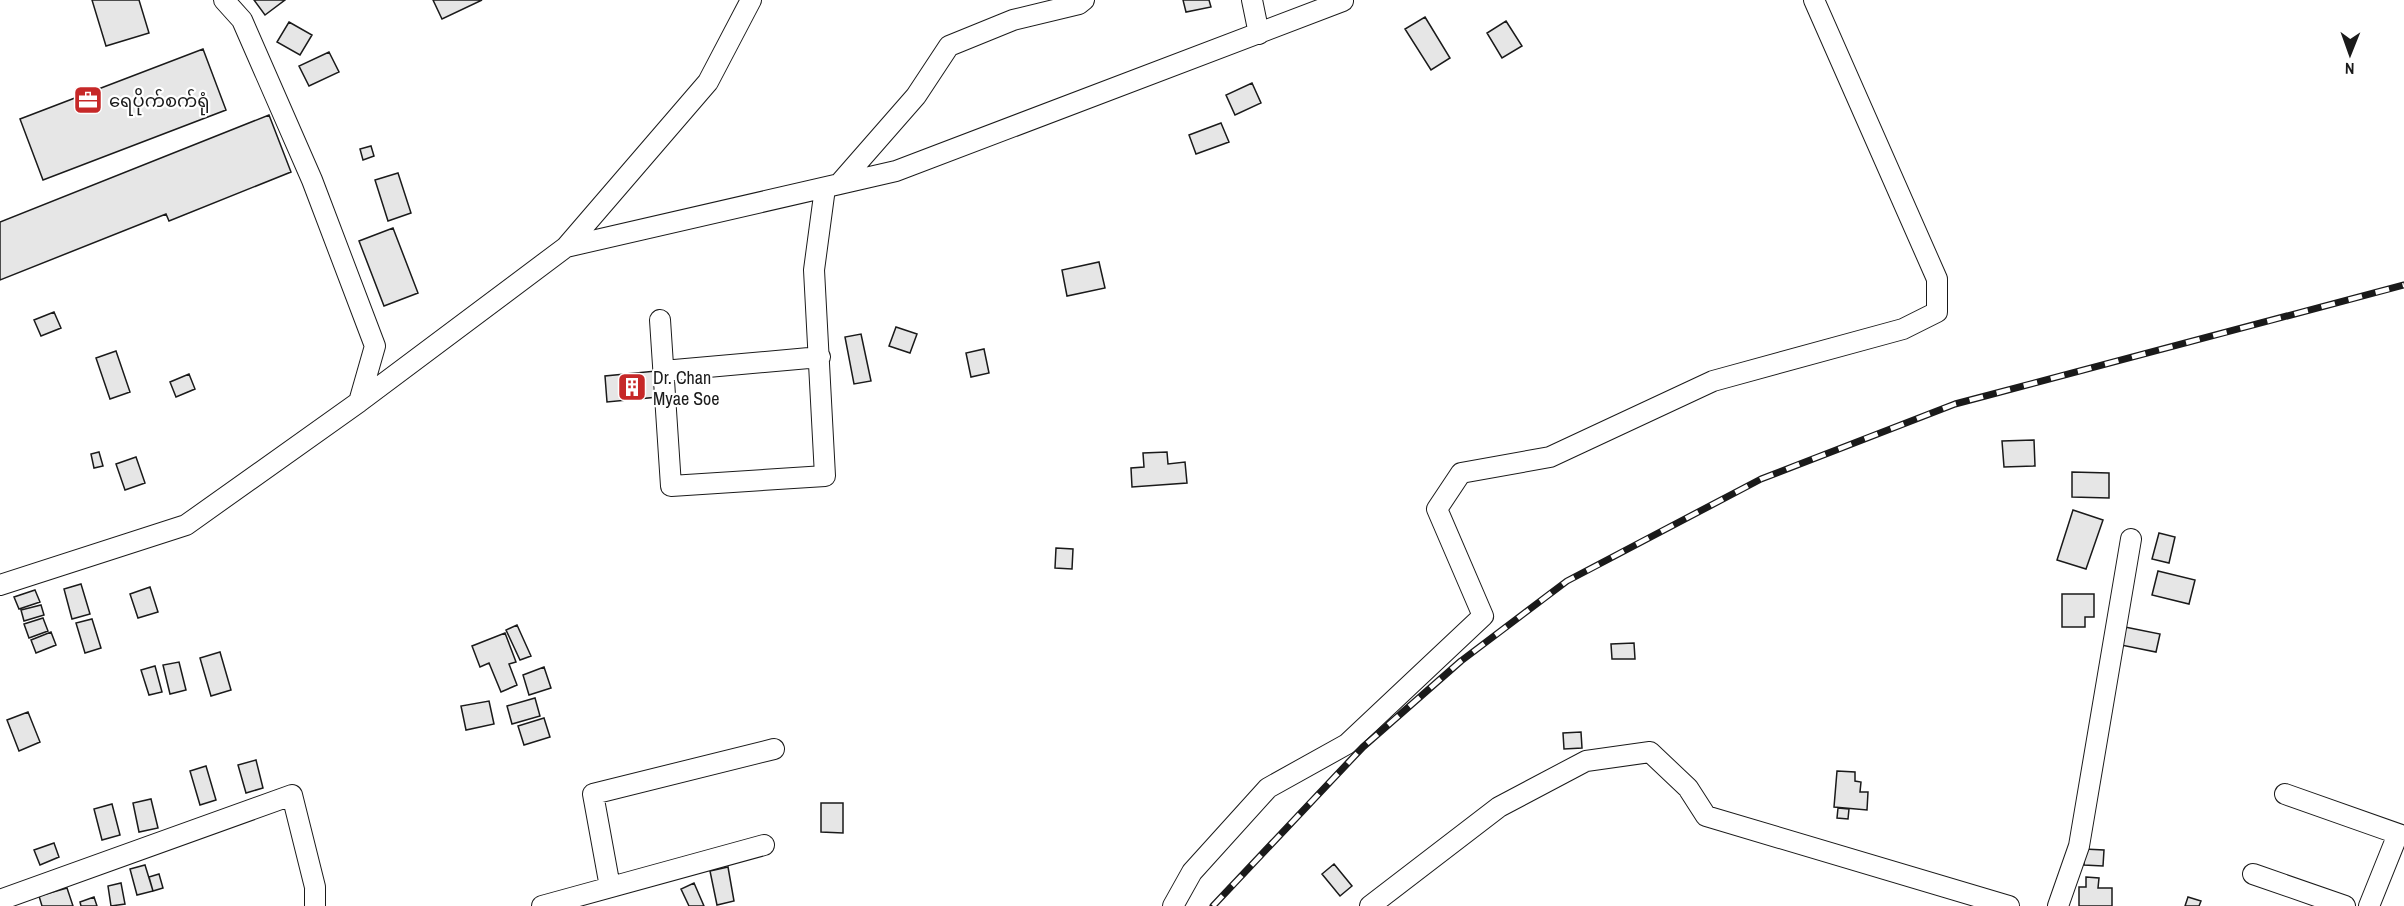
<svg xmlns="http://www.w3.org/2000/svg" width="2404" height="906" font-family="'Archivo Narrow','Noto Sans Myanmar',sans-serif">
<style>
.building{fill:#e6e6e6;stroke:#1a1a1a;stroke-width:1.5}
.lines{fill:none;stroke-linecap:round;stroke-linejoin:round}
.minor-casing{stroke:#1a1a1a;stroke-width:22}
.minor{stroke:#fff;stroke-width:20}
.rail-casing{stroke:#1a1a1a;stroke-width:7}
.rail{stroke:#fff;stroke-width:4.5;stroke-dasharray:14;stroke-linecap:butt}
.labels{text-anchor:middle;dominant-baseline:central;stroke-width:4.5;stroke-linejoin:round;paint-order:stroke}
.poi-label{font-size:18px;fill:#1a1a1a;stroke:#fff;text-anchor:start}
</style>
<rect width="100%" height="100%" fill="#fff"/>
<path class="building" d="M92,0H139L149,33L106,46Z
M254,0H285L265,15Z
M433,0H482L442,19Z
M1183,0H1209L1211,7L1186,12Z
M1425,17L1450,58L1431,70L1405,29Z
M1506,21L1522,46L1502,58L1487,33Z
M289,22L312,35L300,55L277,42Z
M203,49L226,110L43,180L20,119Z
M329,52L339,72L309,86L299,66Z
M1252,83L1261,103L1235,115L1226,95Z
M269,115L291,172L169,221L166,214L0,280V222Z
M1221,123L1229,142L1196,154L1189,135Z
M371,146L374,156L363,160L360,149Z
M398,173L411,213L388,221L375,180Z
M393,228L418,293L384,306L359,241Z
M1099,262L1105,288L1067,296L1062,270Z
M54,312L61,328L41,336L34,320Z
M896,327L917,334L910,353L889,346Z
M861,334L871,381L854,384L845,337Z
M984,349L989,373L971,377L966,353Z
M116,351L130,392L110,399L96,358Z
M656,371L658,397L607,402L605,376Z
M189,374L195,389L176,397L170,382Z
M2034,440L2035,466L2004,467L2002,441Z
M99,452L103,466L94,468L91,454Z
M1167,452L1168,464L1185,462L1187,483L1132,487L1131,468L1144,467L1143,453Z
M136,457L145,483L125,490L116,464Z
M2072,472L2109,473V498L2072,497Z
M2073,510L2103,520L2086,569L2057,560Z
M2159,533L2175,537L2169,563L2152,559Z
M1056,548L1073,549L1072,569L1055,568Z
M2158,571L2195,580L2189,604L2152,595Z
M81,584L90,614L72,619L64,589Z
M150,587L158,612L138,618L130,594Z
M35,590L40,602L19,609L14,597Z
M2062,594H2094V617H2085V627H2062Z
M41,605L44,615L24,621L21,610Z
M43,618L48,631L29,638L24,624Z
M92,619L101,648L85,653L76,623Z
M517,625L531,656L520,660L506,630Z
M2125,627L2160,634L2156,652L2121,645Z
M51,632L56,645L36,653L31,640Z
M505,633L516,662L509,664L517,685L501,692L489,663L480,667L472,646Z
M1634,643L1635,659H1612L1611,644Z
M220,652L231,690L211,696L200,658Z
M179,662L186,690L170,694L163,665Z
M155,666L162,692L149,695L141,670Z
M544,667L551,688L529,695L523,675Z
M535,698L540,716L512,724L507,706Z
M489,701L494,724L466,730L461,706Z
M28,712L40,742L19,751L7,720Z
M544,718L550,737L524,745L518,726Z
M1581,732L1582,748L1564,749L1563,733Z
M256,760L263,788L246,793L238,765Z
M206,766L216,800L200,805L190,771Z
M1837,771L1855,772V781L1861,782L1860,792H1868L1867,810L1834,807Z
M151,799L158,828L139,832L133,803Z
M821,803H843V833L821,832Z
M112,804L120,835L102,840L94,809Z
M1838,808L1849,809L1848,819L1837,818Z
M54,843L59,857L40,865L34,850Z
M2084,849L2104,850L2103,866L2084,865Z
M1334,864L1352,886L1340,896L1322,874Z
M145,865L153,891L137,895L130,869Z
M728,867L734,901L717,905L710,871Z
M159,874L163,888L153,891L149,877Z
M2086,877L2099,878L2098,888H2112V906H2079V887H2086Z
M121,883L125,904L111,906L108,886Z
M694,883L704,906H689L681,889Z
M67,888L73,906H42L39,896Z
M94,897L97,906H81L80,902Z
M2188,897L2201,901L2199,906H2185Z"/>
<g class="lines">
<g class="minor-casing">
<path id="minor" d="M224,0L242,20L312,180L375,346L359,402
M1252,0L1259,34
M839,184L916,96L949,46L1013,20L1079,4L1084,0
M566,247L708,82L751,0
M660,320L671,486L825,476L814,270L825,188
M663,371L820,357
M0,585L186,525L359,402L566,247L896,171L1343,1
M2285,794L2404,836
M2253,874L2345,906
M610,887L593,794L774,749
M0,900L292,795L315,887V906
M542,906L764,845
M1173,906L1192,872L1268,788L1347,744L1483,616L1437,509L1461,473L1550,457L1713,381L1903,329L1937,312V279L1814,0
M1370,906L1499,807L1586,761L1650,752L1688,788L1706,816L2009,906
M2058,906L2079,846L2131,539
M2369,906L2398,834"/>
</g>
<use href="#minor" class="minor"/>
<g class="rail-casing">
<path id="rail" d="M1213,906L1363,747L1461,661L1567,581L1761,479L1955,404L2404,285"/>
</g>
<use href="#rail" class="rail"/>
</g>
<defs>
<g id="office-square" transform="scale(1.5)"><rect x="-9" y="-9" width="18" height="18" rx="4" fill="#c62828" stroke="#fff"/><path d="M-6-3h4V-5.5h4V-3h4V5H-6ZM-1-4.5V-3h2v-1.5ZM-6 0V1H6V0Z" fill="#fff"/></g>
<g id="building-square" transform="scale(1.5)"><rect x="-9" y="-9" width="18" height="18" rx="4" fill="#c62828" stroke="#fff"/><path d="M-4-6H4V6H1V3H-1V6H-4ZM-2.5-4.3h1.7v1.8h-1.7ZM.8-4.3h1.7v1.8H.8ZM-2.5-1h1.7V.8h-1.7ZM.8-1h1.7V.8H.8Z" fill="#fff"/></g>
</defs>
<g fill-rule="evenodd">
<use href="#office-square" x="88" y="100"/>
<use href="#building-square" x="632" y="387"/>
</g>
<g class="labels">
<g class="poi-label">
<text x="109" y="100">ရေပိုက်စက်ရုံ</text>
<text x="653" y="377">Dr. Chan<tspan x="653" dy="21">Myae Soe</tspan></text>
</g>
</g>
<g transform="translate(2350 54) rotate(181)" stroke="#ffffff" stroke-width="4.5" paint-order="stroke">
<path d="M0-4.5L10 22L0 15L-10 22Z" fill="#1a1a1a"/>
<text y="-9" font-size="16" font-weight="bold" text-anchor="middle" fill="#1a1a1a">N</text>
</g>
</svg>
